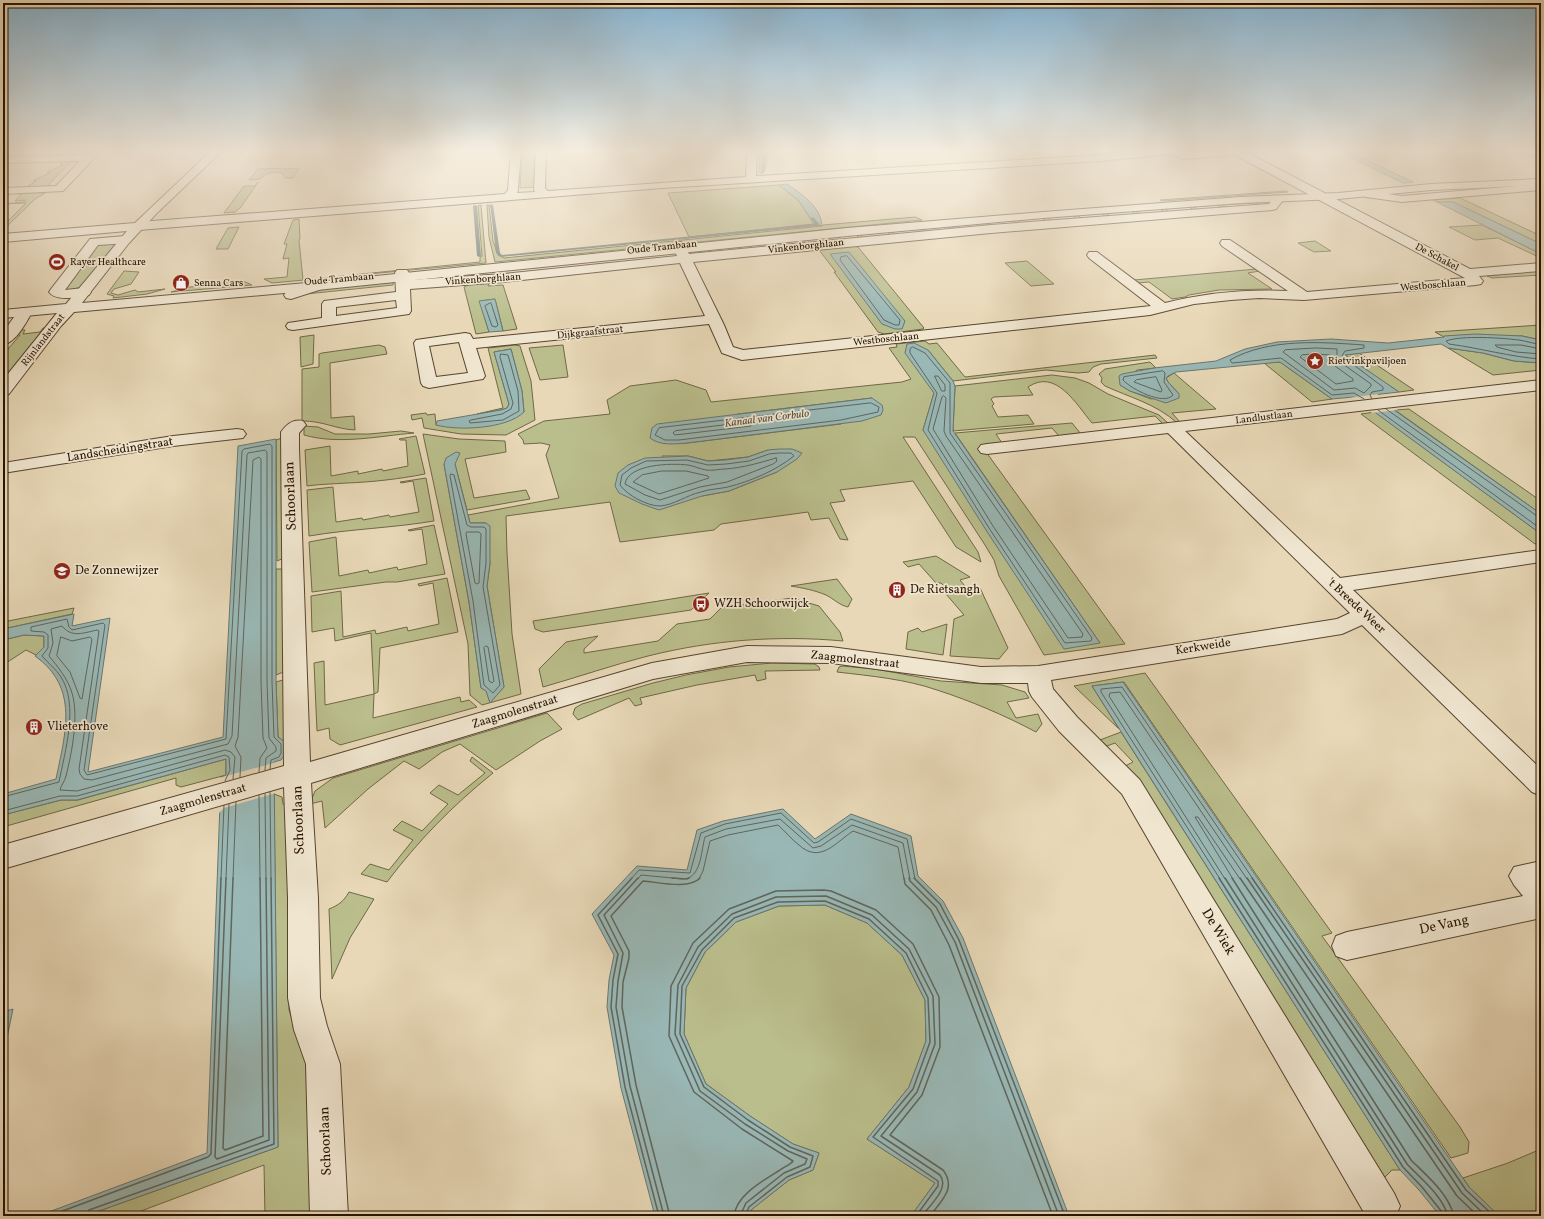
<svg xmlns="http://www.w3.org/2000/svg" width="1544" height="1219" font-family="Vollkorn,serif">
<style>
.green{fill:#babe8c;stroke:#706846;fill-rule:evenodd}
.water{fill:#99b8b6;stroke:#6b766d}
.pier{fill:#e8d8b7}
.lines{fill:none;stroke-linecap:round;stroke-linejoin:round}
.shore-far1{stroke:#60655b;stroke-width:1}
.shore{stroke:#60655b;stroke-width:1.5}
.stream{fill:#6b766d;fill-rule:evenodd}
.minor-casing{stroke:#57442e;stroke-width:2}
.tertiary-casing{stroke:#57442e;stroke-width:2}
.minor{fill:#f0e6d0;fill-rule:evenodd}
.tertiary{fill:#f0e6d0;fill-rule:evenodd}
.labels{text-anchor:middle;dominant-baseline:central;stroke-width:3.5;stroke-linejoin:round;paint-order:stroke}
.far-street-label{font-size:10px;fill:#271200;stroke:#f0e6d0}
.far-poi-label{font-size:10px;fill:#271200;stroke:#f0e6d0;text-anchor:start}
.far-water-label{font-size:11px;font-style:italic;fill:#4f4c40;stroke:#f0e6d0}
.street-label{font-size:12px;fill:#271200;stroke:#f0e6d0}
.poi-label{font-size:12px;fill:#271200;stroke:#f0e6d0;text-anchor:start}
.near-street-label{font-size:14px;fill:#271200;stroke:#f0e6d0}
</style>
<rect width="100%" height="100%" fill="#e8d8b7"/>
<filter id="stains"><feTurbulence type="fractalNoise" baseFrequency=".005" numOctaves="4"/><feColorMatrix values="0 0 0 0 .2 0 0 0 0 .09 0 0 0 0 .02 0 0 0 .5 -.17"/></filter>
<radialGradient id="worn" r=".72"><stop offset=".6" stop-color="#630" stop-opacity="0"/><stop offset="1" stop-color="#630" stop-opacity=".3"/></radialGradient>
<path class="green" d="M522,150H535L534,187L520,188Z
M69,161H81L71,162L46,187L25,188L36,181H33C38,178 44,176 50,173L47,172C52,170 57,168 63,165L60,164Z
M285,168V169L299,168L293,178H285L282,173C275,171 265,173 260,179L249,180L258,169Z
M258,182L241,207L235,212L224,213L244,186H255Z
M779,185L799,201L814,224L689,237L668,193Z
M1286,191L1288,192L1163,201L1160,200Z
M23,192L45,193L35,199L3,230V226L26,203L3,204L24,202L25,200L15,201Z
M1460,198L1541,236V244L1453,202H1437L1433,200Z
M1267,201L1268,202L1265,205L1261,206L1256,203L1223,205L1227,208H1223L1217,205L1194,207L1198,210H1194L1189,207L1165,209L1169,212H1164L1160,209L1136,211L1140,214H1135L1131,211L1106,213L1110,216L1106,217L1101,213L1077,215L1081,218L1076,219L1072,215L1048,217L1051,221H1046L1042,218L1018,220L1021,223L1016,224L1012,220L987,223L991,226H986L982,223L951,226L955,229H952L948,226L923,229L926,232H922L918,229L892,232L895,235H890L887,232L860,235L863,238H859L856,235L839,237L842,240L823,242L820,238L804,240L806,244H801L798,241L771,244L774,247H768L766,244L738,247L740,250L734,251L732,247L704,250L705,254L693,255L691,253L692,251L925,226L1243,202Z
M481,205L486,263L272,283L264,279L287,277L289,258L283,259L287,244H284L293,220L299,219L300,239L299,240L303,280L480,262V257L482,256L478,206Z
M487,205H489L493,241L498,255L504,258L822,226L823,225L915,217L922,220L495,262L489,237Z
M1482,225L1541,254V258L1498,238L1475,240L1449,227Z
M239,227L228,249H216L228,228Z
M1315,241L1331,251L1314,252L1298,243Z
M113,243L115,244L81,287L67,291L62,289L97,245Z
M853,246L858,247L924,328L923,329L884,334L878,332L834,272H836L819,250Z
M1027,261L1054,284L1031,286L1005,263Z
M1257,269L1260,271L1248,273L1272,289L1219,290L1189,295L1185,297L1172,299L1149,282L1137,283L1134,280Z
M1541,270V275L1492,278L1487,276Z
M124,271L139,272L131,284L114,289L111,293L118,295L135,290L138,292L165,289L147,294L113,298L114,296L107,294Z
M393,280V285L306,294L317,288Z
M243,281L252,285L171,292L190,287Z
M489,283L488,286L503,285L517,329L503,331L495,299L480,301L489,332L476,334L464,287L470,284Z
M1541,325V340L1522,336L1444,337L1435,332Z
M43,328H48L3,383V355L20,335H13L18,330H25L23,334L40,332Z
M314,335L313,364L301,367L300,337Z
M925,341L929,344L937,343L965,377L1155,355L1157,358L1101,364L1093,367L1089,372L1078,373L1046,370L953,381L928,350L931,388L934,393L923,430L1100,643L955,433L1072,423L1081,434L1059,436L1052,428L996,434L1002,443L981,445L1125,644L1044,655L999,576L994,560L985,545L915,437H903L978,552L981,562L956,547L913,481L840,490L845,501L830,503L848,540L840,539L829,518L811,520L808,512L721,524L714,530L620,542L610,502L506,516L507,553L512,634L521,694L482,705L470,695L468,644L423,434L459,439L505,441L506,452L465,459L474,498L526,490L530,499L467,510L455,464H444L469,602L481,688L486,690L490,702L504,687L487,586L490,563L486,523H470L468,515L559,498L546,455L550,445L541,443L524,444L523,440L518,434L544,421L610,414L607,400L630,386L676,380L706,390L711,402L902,382L911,379L889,348L897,347L896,344ZM872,398L841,424L687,443H663L738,414ZM768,450L777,472L729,491L702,496L662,456H688L708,461L748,457Z
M379,345L385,347L387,354L330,363L331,418L354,416L355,430C335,429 324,421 302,421V369L319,367V354L322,353Z
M515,345L520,346L531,381L535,420L506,435L461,434L424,428L422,418L412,420L411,415L426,413L427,415L435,414L436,425L524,412L522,391L511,349L494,352L509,404L507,408L501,410L477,414L503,408L488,348Z
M563,345L568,377L540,380L529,348Z
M1448,348L1483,353L1514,361L1541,363V370L1493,375Z
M1359,353L1414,390L1399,392L1344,355Z
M1150,362L1156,368L1137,370L1120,385L1130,391L1151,399L1179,394L1168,382L1166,378L1174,373L1216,409L1172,413L1180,422H1176C1156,404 1129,397 1105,386L1101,382L1102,378L1099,374L1105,369Z
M1280,362L1332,399L1312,402L1264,363Z
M1052,375L1075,378L1089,383L1108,394L1159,415L1168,423L1163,424L1155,416L1092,423C1076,404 1056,368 1028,387L1033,395L994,397L991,399L994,404L992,406L998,417L1028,415L1034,424L953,431L955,386Z
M1409,409L1541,501V514L1395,410Z
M1375,412L1541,534V543L1535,544L1361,414Z
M304,426L318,427L335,434H369L401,431L414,433C379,436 339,445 304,435Z
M416,436L425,474C399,479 373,482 347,483C333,484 321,484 307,486L305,450L330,446L331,476L358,471V474L382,469L383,471L408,466L406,440H400L399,439Z
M282,438L284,558L277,561L276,440Z
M426,478L434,521C392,528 350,529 309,536L307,490L333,487L336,522L362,518L363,520L389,515L390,517L419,512L413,481L401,483L400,482Z
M434,525L445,574L397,582H386L312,592L309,542L336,537L339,576L368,570L369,573L397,567L398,570L427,564L422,529L409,531L408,530Z
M936,556L970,577L960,580L969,591L980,588L1008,648L999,659L950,656L954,619L964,615L946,594L949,591L941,583H936L919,564L908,567L903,562Z
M276,569H284L286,671L276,675Z
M447,578L458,632L380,648L378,692L374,694L373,718L460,697L461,702L469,700L477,707L340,745L330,739L329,728L317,731L314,663L324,661L325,705L374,694L371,633L335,641L334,628L312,632L311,596L341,591L343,637L375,630L376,634L407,627L408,631L439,624L433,583L419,586L418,584Z
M837,579L852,599L848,607C839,605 834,599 826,595C814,590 803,588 791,586Z
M709,593L691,610L543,632L535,629L533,621Z
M792,598L819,606L840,632L843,641C778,635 712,640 648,656C613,665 578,677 543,687L539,669L566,642L598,636L584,649V653L658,641L677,624L710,619L721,608Z
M74,608L72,614L3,629V622Z
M947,624L943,655L906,649L908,632L918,628L922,632Z
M24,635L44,636V647L36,655L26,650L3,665V640Z
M772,663L815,664L819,667L820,670L765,671L766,679L757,681L755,675L697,685L640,698L642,704L635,706L629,698L578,720L573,714L575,708L582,704L653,683L686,675L729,667Z
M842,666L875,669L941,681L1002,685L1025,692L1029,698L1007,702L1016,718L1038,714L1042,724L1036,732C1004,715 971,701 937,690C905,679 871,676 837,672L839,667Z
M1145,673L1332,933L1322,936L1460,1127L1469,1142L1468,1153L1451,1158L1124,682L1092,686L1119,729L1074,686Z
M283,680L286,681L285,742L278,737L276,682Z
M547,713L562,729L540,741L496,770L460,744L442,752L419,769L404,761L368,789L325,828L322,801L310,804L315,791L333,778Z
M1121,732L1400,1170H1392L1384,1178L1125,766L1133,762L1115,743L1107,746L1100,740Z
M472,757L493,773C452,806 418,841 387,882L361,874L370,864L389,870L413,840L393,830L402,821L422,831L448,804L430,793L439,785L458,795L485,773L470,761Z
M226,759V775L181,787L176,785V778L3,827V815L61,800H78Z
M274,794L282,797L283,804L290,808L289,1010L298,1037L307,1056L310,1216H265L264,1165L141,1211L137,1216H85L278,1147Z
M349,892L374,899L350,938L332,979L329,909C339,905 344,901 349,892Z
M825,905L867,923L902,955L925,1000L926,1041L909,1087L867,1139L935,1183L911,1216H748L751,1210L789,1180L813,1170L819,1153L793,1144L750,1116L706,1084L684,1034L686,988L705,952L736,922L779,906Z
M1541,1149V1216H1499L1469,1187L1463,1178L1508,1163Z"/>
<path class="water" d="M765,150H775L767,155L766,168L763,173H759L760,153Z
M1335,150H1346L1413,182L1403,183Z
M787,184C802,194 821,207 822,226L814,224L799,201L779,185Z
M1437,202H1453L1541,244V254Z
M849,252L905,321L902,329H895L882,324L830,254Z
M495,299L503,331L489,332L479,301Z
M1475,334L1522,336L1541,340V363L1514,361L1483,353L1448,348L1441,344L1345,355L1399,392L1373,395L1541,514V534L1354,397L1332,399L1280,362L1176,372L1168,376L1166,378L1168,382L1179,394V398L1166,403L1130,391L1120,385L1119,376L1122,374L1154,368L1216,361L1245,349L1277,342L1331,339L1388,343L1444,337V336Z
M914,343L928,350L953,381L955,386L953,431L1100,643L1064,649L986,530L923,430L934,393L905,353L907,344Z
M511,349L522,391L524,412C507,429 458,431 436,425L437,421L501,410L507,408L509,404L494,352Z
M872,398L882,405L883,410L881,415L862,421L687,443C675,444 660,446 650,438L652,428L657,424Z
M276,439V682L278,737L285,742V755L281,760L274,762L278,1147L85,1216H38L207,1153L221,777L226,775V759L77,800H61L3,815V794L56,779C65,734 80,688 35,656L44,647V636L24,635L3,640V629L74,614L72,626L110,618L88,772L223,737L238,446Z
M779,449H792L802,453L797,459L777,472L729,491L702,496L659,510L642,504L619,493L615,486L618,473L628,465L645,458L688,456L708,461L726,460L748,457L768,450Z
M456,452L460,453L455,464L470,523H486L490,526V563L487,586L504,687L490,703L486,691L481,688L469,602L444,464L446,458Z
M1123,682L1469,1187L1499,1216H1440L1419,1190L1400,1170L1092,686Z
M783,809L815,839L851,814L911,836L918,876L943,901L963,938L1069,1216H911L935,1183L867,1139L909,1087L926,1041L925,1000L902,955L867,923L825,905L779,906L736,922L705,952L686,988L684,1034L706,1084L750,1116L793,1144L819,1153L813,1170L789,1180L751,1210L748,1216H655L621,1088L607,1007L609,980L614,955L592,914L637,866L687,870L697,830L723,821Z
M13,1009L3,1057V1012Z"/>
<path class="pier" d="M1377,394L1398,410L1372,413L1353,399L1349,398Z
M281,761V762L276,764V793L224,808L218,814L219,778Z"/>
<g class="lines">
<path class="shore-far1" d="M847,256L900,320L899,325H895L884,320L840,260L841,257Z
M491,303L498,325L496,327L492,326L485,306Z
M1541,344C1533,344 1527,341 1519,340C1502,338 1462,335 1446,341L1449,344C1480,348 1510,357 1541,359
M913,347L925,353L950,383V433L1092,638L1091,641L1065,643L989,528L928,430L937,393L910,353V349Z
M1316,348L1337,349V357L1340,362L1371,384V386L1364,393L1355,388L1334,390L1283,352L1285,350Z
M1541,349L1521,345H1495L1497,347L1516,352L1541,354
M501,354L508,355L518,391L519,411L503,420L470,423L469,421L471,420L502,414L511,409L513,403L500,357Z
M1316,354L1330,355L1335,366L1353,379V381L1336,384L1300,357L1302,355Z
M1163,371L1165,373L1164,382L1173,395C1164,406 1131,389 1123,380L1124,377Z
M935,376H938L945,385V391H942Z
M1156,377L1162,390L1161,392L1134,382L1136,380Z
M944,396L946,398L944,431L946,436L1083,634L1082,637L1068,638L993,526L933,429L942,397Z
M1364,399L1354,393L1332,395L1281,358L1232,363L1230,360C1269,338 1321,342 1364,345V348L1345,351L1342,356L1383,387V390L1372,392L1370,395L1372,399
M871,403L879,407L878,412L841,420L679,440H665L655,435L659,428Z
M1386,409L1537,516L1541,517
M1378,410L1541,529
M751,422V426L675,435L673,433L675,431Z
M779,453H791L794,456C775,471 751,481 728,487C719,489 709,489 701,492C687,495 674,505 660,506C647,506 627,495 620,485L622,475L631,468L646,461L687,460L708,465L726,464L749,461L769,454Z
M776,458L777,461L773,464L727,482L700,487L660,500L645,495L625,484C628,464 671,463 688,465C694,466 700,469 706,470C712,471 719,469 725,469C742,468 759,463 776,458Z
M662,471H686L708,476L709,478L659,494L633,482L642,475Z
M451,474L454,475L467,525L471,527H484L486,529V563L483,587L500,685L493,693L484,685L473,601L450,476Z
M467,532H479L481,534L479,583L477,584L475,583L466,534Z
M61,637L72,641L90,637L92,639L82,699L80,698L70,672L57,656Z
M486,646L488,647L494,681L492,683L489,681L484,648Z
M240,777L241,757L235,746L238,737L253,460L259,457L261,459V682L263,738L267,748L260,758L259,772
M233,779L235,757L231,752L225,750L77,791L60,790C61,785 65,781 66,776C72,752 79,716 72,693C68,679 58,667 49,656L53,643L51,629L62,626C72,638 83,633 97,630L99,631L79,769L80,774L84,779L92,780L228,744L232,736L247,455L248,453L265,450L267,452V682L269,738L276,747V751L266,758L265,770
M270,792L271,879
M265,794L266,879
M259,795L260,879
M3,797L59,782C65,751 79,705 61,677C56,669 48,663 42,656L48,648V635L44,632L31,631V627L67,619L69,627L72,630L103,623L105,625L84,770L87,775L226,739L242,451L244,449L270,444L272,446V682L274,737L281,744V753L279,757L271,760L270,769
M3,811L60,796H77L225,755L229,757L230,770L225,781
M221,879L224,805
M226,879L229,804
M233,879L236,802
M631,879L639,870L690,873L701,833L725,824L781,813L814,843L818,842L851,819L907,839L915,879
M638,879L641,875L683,879
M687,879C702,873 701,850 705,837L726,829L780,819L813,848L821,846L852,825L903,843L910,879
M699,879L703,871L710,841L728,835L778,825C785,831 791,839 799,845C820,864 835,843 853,831L898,847L904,879
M1220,879L1101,692V689L1122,687L1253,879
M1225,879L1109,696L1110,693L1120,692L1247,879
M1233,879L1195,817H1198L1240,879"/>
<path class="shore" d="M226,878L215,1157L217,1159L269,1140L266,878
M233,878L223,1148L225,1150L263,1136L260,878
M632,878L598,915L618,954L613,980L611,1007L625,1087L659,1216
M638,878L604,915L623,953L618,981L616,1007L630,1086L664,1216
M672,878L686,879L689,878
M904,878L905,884L931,910L949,945L1053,1216
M909,878L910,881L936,907L955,942L1059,1216
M914,878L940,904L959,940L1065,1216
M1219,878L1403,1167L1422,1187L1442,1212L1443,1216
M1225,878L1407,1164C1421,1179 1442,1195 1448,1216
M1232,878L1411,1160C1427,1176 1448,1193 1454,1216
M1240,878L1457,1196L1478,1216
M1247,878L1462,1193L1486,1216
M1252,878L1466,1190L1494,1216
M49,1216L208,1157L211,1154L221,878
M86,1216L89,1210L274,1144L271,878
M670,1216L636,1085L622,1007L623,982L629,958V951L611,916L643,881C658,882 689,890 700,878
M734,1216C736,1195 764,1180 780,1170C784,1167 790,1165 793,1161L742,1129L694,1092L669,1036L671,986L693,943L729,909L776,891L824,890L831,891L876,910L913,944L939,997L940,1047L922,1095L890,1135L943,1170C957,1188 941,1201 930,1216
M740,1216L746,1203L784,1173L805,1164L807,1159L788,1151L745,1124L700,1091L675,1034L678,985L698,947L732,914L776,897L826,896L872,915L909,949L933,996L935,1044L917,1092L881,1136L940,1175C950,1188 930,1205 922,1216
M745,1216L749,1207L787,1177L810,1167L813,1156L790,1147L748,1120L704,1087L680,1034L682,986L702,950L734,918L778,902L825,901L869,919L906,953L928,998L930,1042L913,1089L873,1137L938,1181V1186L916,1216"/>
<path class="stream" d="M768,150H772L766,155L764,173L761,174L762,155Z
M490,204L493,205L500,253L502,255L815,224L811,218L813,217L820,225L818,226L501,257L496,253Z
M475,205L477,206L481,256L479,257L477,256L473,206Z"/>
<g class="minor-casing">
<path id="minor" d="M91,150H102L63,191L3,194V188L56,186L80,161L3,163V157L86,155Z
M511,150H521L518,190L517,193L535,192L534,189L536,150H546L545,188L548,191L746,177L747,150H757L756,176L1102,155C1128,152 1161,144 1185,153L1242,150L1470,269L1541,263V271L1479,276L1483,281L1481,284L1476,285L1304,300L1259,298L1231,300L1194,304L1150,315L742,360L722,353L709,324L476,348L485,376L483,379L429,388L423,386L421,383L414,343L416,340L465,333L470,334L473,339L705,316L680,263L504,282L410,289L411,311L409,314L293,330L288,329L286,326L288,323L322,318V304L324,301L396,292L395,273L397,270H407L409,273V280L504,274L677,256L672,245L674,242H682L689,254L991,225L1269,204L1274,197L1278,196L1284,199L1276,209L1272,210L991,233L693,262L724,325L733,347L743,350L1151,306L1089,258L1087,255L1089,252H1097L1165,303C1205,293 1246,289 1288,291L1222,246L1220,243L1222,240H1230L1307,292L1465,278L1235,155L1184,159L1168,154L1102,161L662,188L139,230L135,229L133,226L135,223L139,222L505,194L508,190ZM396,300L397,308L336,316V307ZM459,342L468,373L436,377L429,346Z
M1523,150H1537L1541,152V158L1524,152Z
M1541,184V190L1402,202L1366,197L1360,194L1366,191L1402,196Z
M125,236L129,237L131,240L129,243L98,245L65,290L84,288L89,289L91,292L89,295C78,297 56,302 49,292L51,289L90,239Z
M317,282L322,283L324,286L322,289L291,299L286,298L284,295L286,292Z
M25,308L30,309L32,312C26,323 16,342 3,345V332L20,309Z
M1541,380V390L1185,431L1340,578L1541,550V562L1353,590L1541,769V796L1532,792L1362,625L1342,634L1051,680L1053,689L1077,717L1140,780L1394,1193L1400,1206L1396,1216H1366L1122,794L1059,731L1032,697L1029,691L1028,683H981L831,663L747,662L653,679L311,783L318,898L320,998L327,1026L340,1064L348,1216H310L306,1064L294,1030L288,998V898L284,787L3,869V845L284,766L281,432C287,424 293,419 303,421L306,425L299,433V448L310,762L652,663L747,646L831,647L981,667L1038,666L1337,619L1350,613L1168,433L987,454L981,453L978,449L981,445L987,444Z
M237,429L243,430L246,434L243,438L173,446L3,473V463L173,436Z
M1541,861V918L1347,960L1336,956L1332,946L1336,936L1347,932L1523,896L1514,885L1509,876L1514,867Z"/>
</g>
<g class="tertiary-casing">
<path id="tertiary" d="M212,150H223L156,214L129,243L82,303L317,282L847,228L1043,212L1241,197L1338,193L1431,184L1541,179V185L1431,190L1338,199L1241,203L1043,218L847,236L317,290L74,312L61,326L9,394L3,396V380L57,313L3,318V310L66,304L127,231L3,242V234L135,223Z"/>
</g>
<use href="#minor" class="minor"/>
<use href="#tertiary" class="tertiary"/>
</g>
<linearGradient id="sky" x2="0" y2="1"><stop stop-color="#88b6d4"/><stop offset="0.47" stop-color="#f5eddf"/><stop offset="1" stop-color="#f5eddf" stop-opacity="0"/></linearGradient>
<rect width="1544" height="321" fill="url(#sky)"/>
<defs>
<g id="stadium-disc" transform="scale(0.9)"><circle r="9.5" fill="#8f2418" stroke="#f0e6d0"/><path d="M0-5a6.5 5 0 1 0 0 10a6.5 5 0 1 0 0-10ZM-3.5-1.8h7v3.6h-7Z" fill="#fff"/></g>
<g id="shop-disc" transform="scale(0.9)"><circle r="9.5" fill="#8f2418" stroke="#f0e6d0"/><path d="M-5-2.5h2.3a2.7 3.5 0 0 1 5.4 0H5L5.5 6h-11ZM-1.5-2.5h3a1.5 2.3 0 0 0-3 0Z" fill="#fff"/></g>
<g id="sight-disc" transform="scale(0.9)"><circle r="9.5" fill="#8f2418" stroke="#f0e6d0"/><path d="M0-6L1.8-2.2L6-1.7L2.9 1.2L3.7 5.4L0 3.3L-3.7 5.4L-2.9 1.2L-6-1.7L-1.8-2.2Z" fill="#fff"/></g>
<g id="school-disc" transform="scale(0.9)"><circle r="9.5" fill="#8f2418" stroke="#f0e6d0"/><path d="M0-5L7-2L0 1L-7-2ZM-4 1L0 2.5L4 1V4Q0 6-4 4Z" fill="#fff"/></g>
<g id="building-disc" transform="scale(0.9)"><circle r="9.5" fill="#8f2418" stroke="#f0e6d0"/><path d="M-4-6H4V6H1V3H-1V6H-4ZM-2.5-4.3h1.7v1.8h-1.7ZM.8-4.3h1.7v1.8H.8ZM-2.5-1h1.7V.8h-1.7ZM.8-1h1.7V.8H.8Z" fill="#fff"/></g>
<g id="bus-disc" transform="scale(0.9)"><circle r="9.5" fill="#8f2418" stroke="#f0e6d0"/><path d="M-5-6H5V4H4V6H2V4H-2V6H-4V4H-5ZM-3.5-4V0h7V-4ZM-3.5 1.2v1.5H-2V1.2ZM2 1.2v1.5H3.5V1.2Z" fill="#fff"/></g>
</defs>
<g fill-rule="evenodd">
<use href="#stadium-disc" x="57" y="262"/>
<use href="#shop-disc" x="181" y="283"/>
<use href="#sight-disc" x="1315" y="361"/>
<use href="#school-disc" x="62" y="571"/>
<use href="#building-disc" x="897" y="590"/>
<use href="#bus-disc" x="701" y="604"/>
<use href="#building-disc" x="34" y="727"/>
</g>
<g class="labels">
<g class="far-street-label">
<text transform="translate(806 246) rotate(-6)">Vinkenborghlaan</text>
<text transform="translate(662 247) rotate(-6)">Oude Trambaan</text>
<text transform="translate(1437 257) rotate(28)">De Schakel</text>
<text transform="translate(339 279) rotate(-5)">Oude Trambaan</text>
<text transform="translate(483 279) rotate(-4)">Vinkenborghlaan</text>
<text transform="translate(1433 285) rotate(-5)">Westboschlaan</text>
<text transform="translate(590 332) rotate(-6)">Dijkgraafstraat</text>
<text transform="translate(886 339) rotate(-6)">Westboschlaan</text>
<text transform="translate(43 340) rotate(-52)">Rijnlandstraat</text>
<text transform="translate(1264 417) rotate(-7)">Landlustlaan</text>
</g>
<g class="far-poi-label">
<text x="70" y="262">Rayer Healthcare</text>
<text x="194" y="283">Senna Cars</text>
<text x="1328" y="361">Rietvinkpaviljoen</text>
</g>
<g class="far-water-label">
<text transform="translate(767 419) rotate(-7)">Kanaal van Corbulo</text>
</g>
<g class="street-label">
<text transform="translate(120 450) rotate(-9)">Landscheidingstraat</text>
<text transform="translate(1356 606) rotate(43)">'t Breede Weer</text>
<text transform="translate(1203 647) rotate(-9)">Kerkweide</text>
<text transform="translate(855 660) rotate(6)">Zaagmolenstraat</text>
<text transform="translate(515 712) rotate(-17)">Zaagmolenstraat</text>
<text transform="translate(203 800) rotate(-16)">Zaagmolenstraat</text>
</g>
<g class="poi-label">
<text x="75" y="571">De Zonnewijzer</text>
<text x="910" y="590">De Rietsangh</text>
<text x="714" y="604">WZH Schoorwijck</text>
<text x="47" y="727">Vlieterhove</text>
</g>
<g class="near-street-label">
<text transform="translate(291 496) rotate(-92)">Schoorlaan</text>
<text transform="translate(299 820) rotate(-92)">Schoorlaan</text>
<text transform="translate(1444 925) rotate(-12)">De Vang</text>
<text transform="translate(1218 932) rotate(59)">De Wiek</text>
<text transform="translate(326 1141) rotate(-92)">Schoorlaan</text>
</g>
</g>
<rect width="1544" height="1219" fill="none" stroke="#e8d8b7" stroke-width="16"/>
<rect x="4" y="4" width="1536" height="1211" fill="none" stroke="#271200" stroke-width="2"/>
<rect x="8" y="8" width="1528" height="1203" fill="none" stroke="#271200"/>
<rect width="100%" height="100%" filter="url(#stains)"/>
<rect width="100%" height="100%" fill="url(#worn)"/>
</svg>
